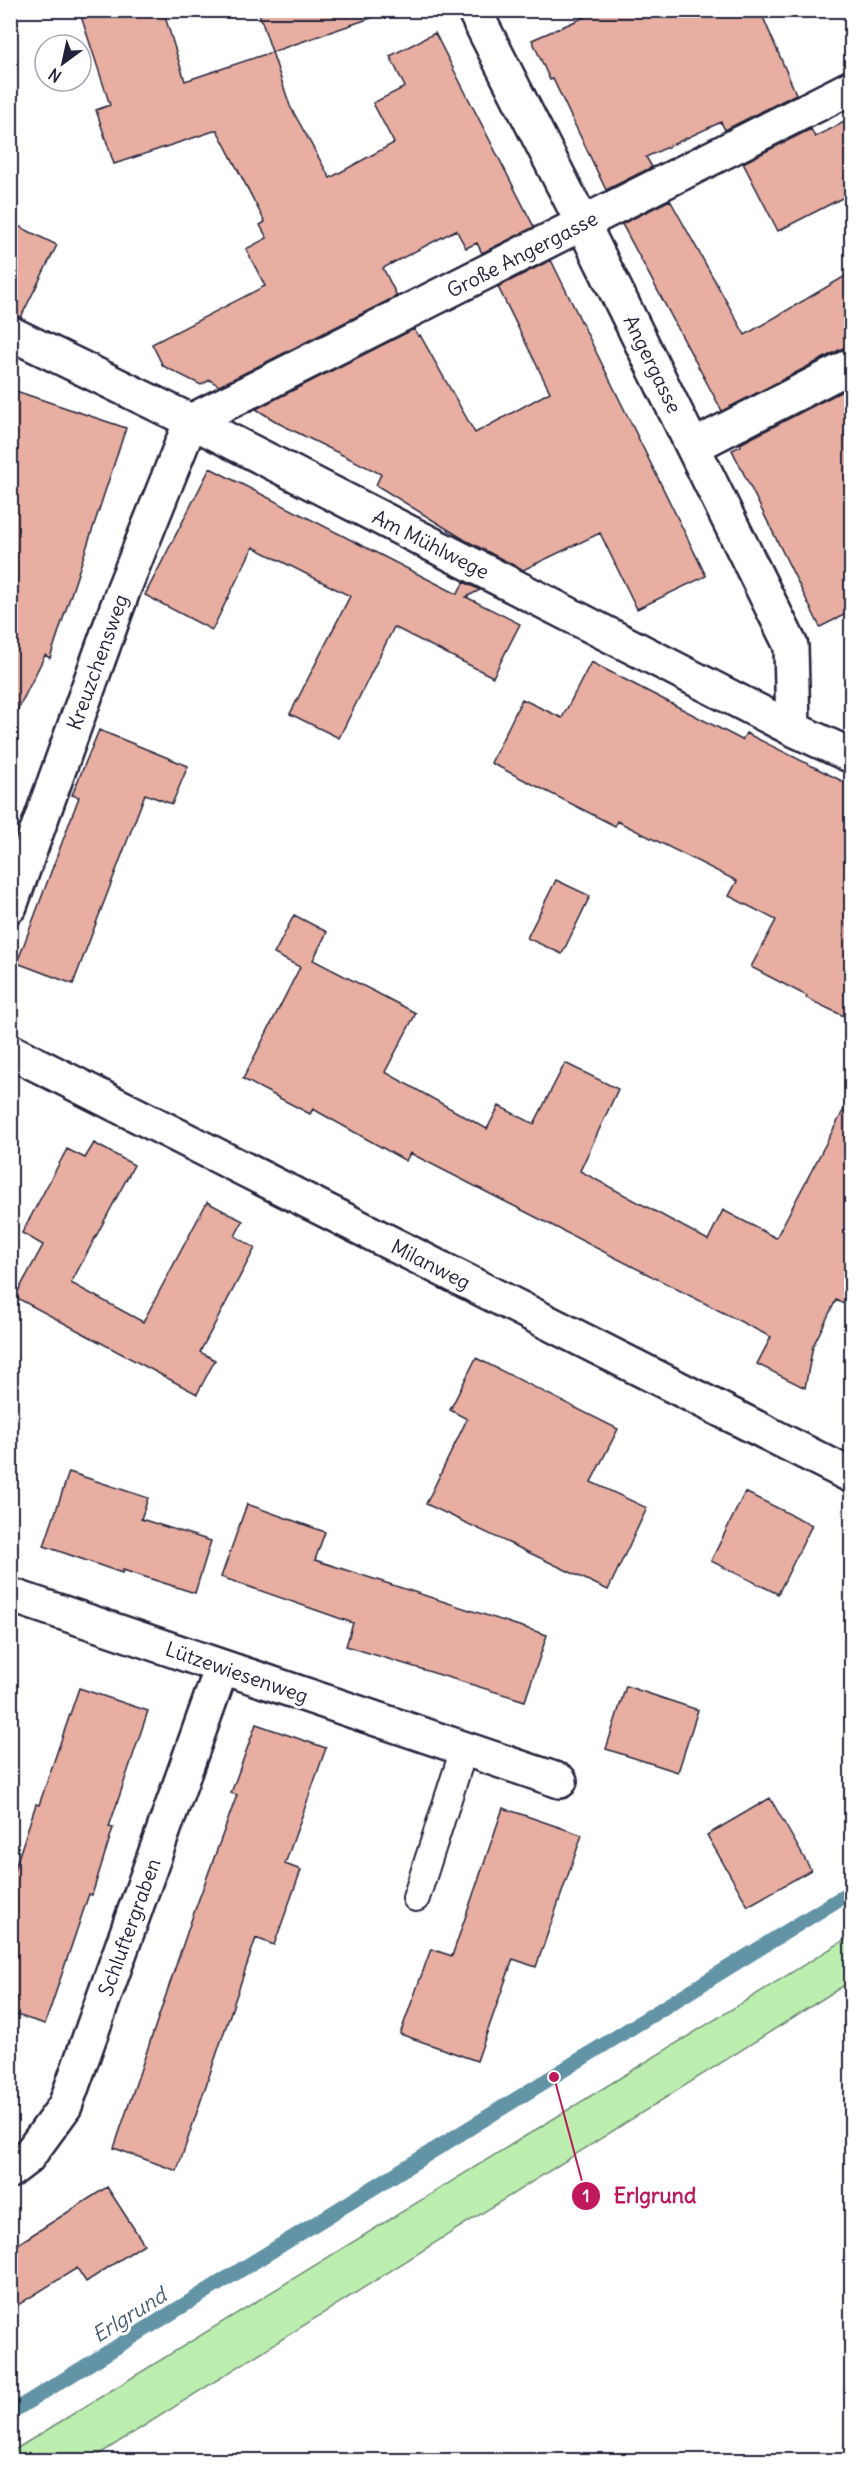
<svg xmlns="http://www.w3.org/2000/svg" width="862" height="2471" font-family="Delius,sans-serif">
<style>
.green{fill:#bbeeaf;stroke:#6e8875;stroke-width:1.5}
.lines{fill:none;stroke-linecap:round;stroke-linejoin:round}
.stream{stroke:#6494a6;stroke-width:15}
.building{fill:#e7aea1;stroke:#22223b;stroke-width:1.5}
.lane-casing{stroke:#22223b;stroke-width:30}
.street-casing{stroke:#22223b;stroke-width:38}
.lane{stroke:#fff;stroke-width:26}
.street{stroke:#fff;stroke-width:33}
.labels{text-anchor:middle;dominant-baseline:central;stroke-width:6;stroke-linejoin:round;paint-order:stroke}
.street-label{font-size:20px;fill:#22223b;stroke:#fff}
.water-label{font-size:21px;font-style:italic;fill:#435b70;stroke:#fff}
.leader{fill:none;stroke:#c2185b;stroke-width:2}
.callout-dot{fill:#c2185b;stroke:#fff;stroke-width:2}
.mark-label{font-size:18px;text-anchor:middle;font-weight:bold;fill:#fff}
.callout-label{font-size:21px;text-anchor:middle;font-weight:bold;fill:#c2185b;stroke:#fff;stroke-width:6;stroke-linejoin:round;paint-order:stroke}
</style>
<rect width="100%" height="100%" fill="#fff"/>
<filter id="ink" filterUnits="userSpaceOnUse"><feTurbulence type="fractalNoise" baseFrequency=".0167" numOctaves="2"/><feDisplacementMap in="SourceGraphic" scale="12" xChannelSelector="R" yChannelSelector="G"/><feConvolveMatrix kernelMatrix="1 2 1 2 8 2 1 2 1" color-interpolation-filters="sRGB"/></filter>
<g filter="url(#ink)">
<path class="green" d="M851,1936V1981L90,2460H11V2452Z"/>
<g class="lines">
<path class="stream" d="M10,2413L852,1891"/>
</g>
<path class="building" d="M79,10H163L185,81L272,52L290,106L330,178L394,143L373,103L405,87L390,56L435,33L534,227L482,253L477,243L466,248L456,230L383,268L397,296L219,386L210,380L201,385L163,366L152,344L265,286L246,249L267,238L260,225L265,222L217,130L114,164L96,110L110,105Z
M258,10H372L374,17L272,52Z
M601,10H760L796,94L725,130L721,122L646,157L652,167L606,190L553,79L550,80L532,40Z
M852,118V193L778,231L743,163L811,129L815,137Z
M670,200L745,335L852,272V346L843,348L722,411L622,224Z
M10,222L57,245L21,317L10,315Z
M551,260L706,576L637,609L600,533L523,570L465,540L376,485L381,474L280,424L256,409L414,329L418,336L420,335L475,433L550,392L498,287Z
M852,386V611L820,627L732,450L741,446L740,444Z
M10,389L126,428L50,658L45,655L10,726Z
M210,468L457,594L464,582L480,590L466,597L520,624L493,677L394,627L339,738L290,714L350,596L253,547L212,630L145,595Z
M591,662L742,740L746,733L852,786V1020L806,998L807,996L751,967L776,920L729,896L737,881L617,821L615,826L491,763L522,699L562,718Z
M99,730L188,766L172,804L145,794L73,984L17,963L79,797L72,795Z
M556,880L590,896L562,954L527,938Z
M294,915L327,932L313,960L416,1013L385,1072L487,1129L499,1106L534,1124L565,1063L618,1089L580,1171L708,1240L723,1210L776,1238L852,1094V1308L836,1300L813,1346L805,1388L757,1364L771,1337L410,1153L406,1161L313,1109L310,1114L243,1079L300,967L274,954Z
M94,1143L134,1165L71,1283L143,1322L207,1202L243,1221L235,1236L255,1248L200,1352L215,1360L197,1394L15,1297L43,1245L22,1233L67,1149L85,1158Z
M476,1358L618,1429L591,1482L647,1508L608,1590L426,1504L467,1419L450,1410Z
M69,1472L148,1498L141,1519L211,1541L195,1593L123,1570L122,1573L44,1546Z
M745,1492L812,1525L778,1594L711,1561Z
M247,1504L325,1532L315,1560L547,1635L525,1701L346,1646L353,1623L221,1577Z
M626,1686L698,1710L678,1772L606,1749Z
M79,1688L148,1711L109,1827L113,1828L92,1895L89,1894L45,2024L10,2013V1883L36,1804L39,1805Z
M256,1724L326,1748L285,1864L301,1870L274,1945L256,1938L177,2171L114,2148L192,1918L237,1795L231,1793Z
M770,1798L811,1870L748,1906L707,1835Z
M503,1808L582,1835L536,1967L513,1959L477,2061L400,2034L431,1949L452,1956Z
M107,2187L144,2244L86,2282L77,2268L10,2310V2249Z"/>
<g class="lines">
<g class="lane-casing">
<path id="lane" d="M416,1898L464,1749"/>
</g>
<g class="street-casing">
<path id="street" d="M474,10L583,224L791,646L793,729
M10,333L191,421L793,729L852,756
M694,446L852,365
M10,906L124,588L191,421L852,87
M10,1051L852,1476
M10,1595L560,1781
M10,2171L27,2158L65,2106L222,1667"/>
</g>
<use href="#lane" class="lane"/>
<use href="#street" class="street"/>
</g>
</g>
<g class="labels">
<g class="street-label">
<text transform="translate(522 254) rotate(-27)">Große Angergasse</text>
<text transform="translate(653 364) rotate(64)">Angergasse</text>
<text transform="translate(431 544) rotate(27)">Am Mühlwege</text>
<text transform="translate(97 662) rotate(-70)">Kreuzchensweg</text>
<text transform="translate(431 1264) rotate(27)">Milanweg</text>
<text transform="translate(237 1672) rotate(19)">Lützewiesenweg</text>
<text transform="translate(129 1927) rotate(-70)">Schluftergraben</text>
</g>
<g class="water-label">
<text transform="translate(129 2315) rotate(-32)">Erlgrund</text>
</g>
</g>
<path class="leader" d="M554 2077L586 2196"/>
<g class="callout-dot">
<circle cx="554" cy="2077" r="6"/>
<circle cx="586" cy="2196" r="15"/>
</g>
<g class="mark-label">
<text x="586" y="2202">1</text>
</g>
<g class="callout-label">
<text x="655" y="2203">Erlgrund</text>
</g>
<rect width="862" height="2471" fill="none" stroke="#fff" stroke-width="36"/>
<rect x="18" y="18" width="826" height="2435" fill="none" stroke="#22223b" stroke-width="2" filter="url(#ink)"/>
<g transform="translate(63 63) rotate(213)"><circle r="28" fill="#ffffff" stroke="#a7a7b1" stroke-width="1.5"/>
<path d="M0-4.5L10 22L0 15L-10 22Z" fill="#22223b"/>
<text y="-9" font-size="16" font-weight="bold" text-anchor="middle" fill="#22223b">N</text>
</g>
</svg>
